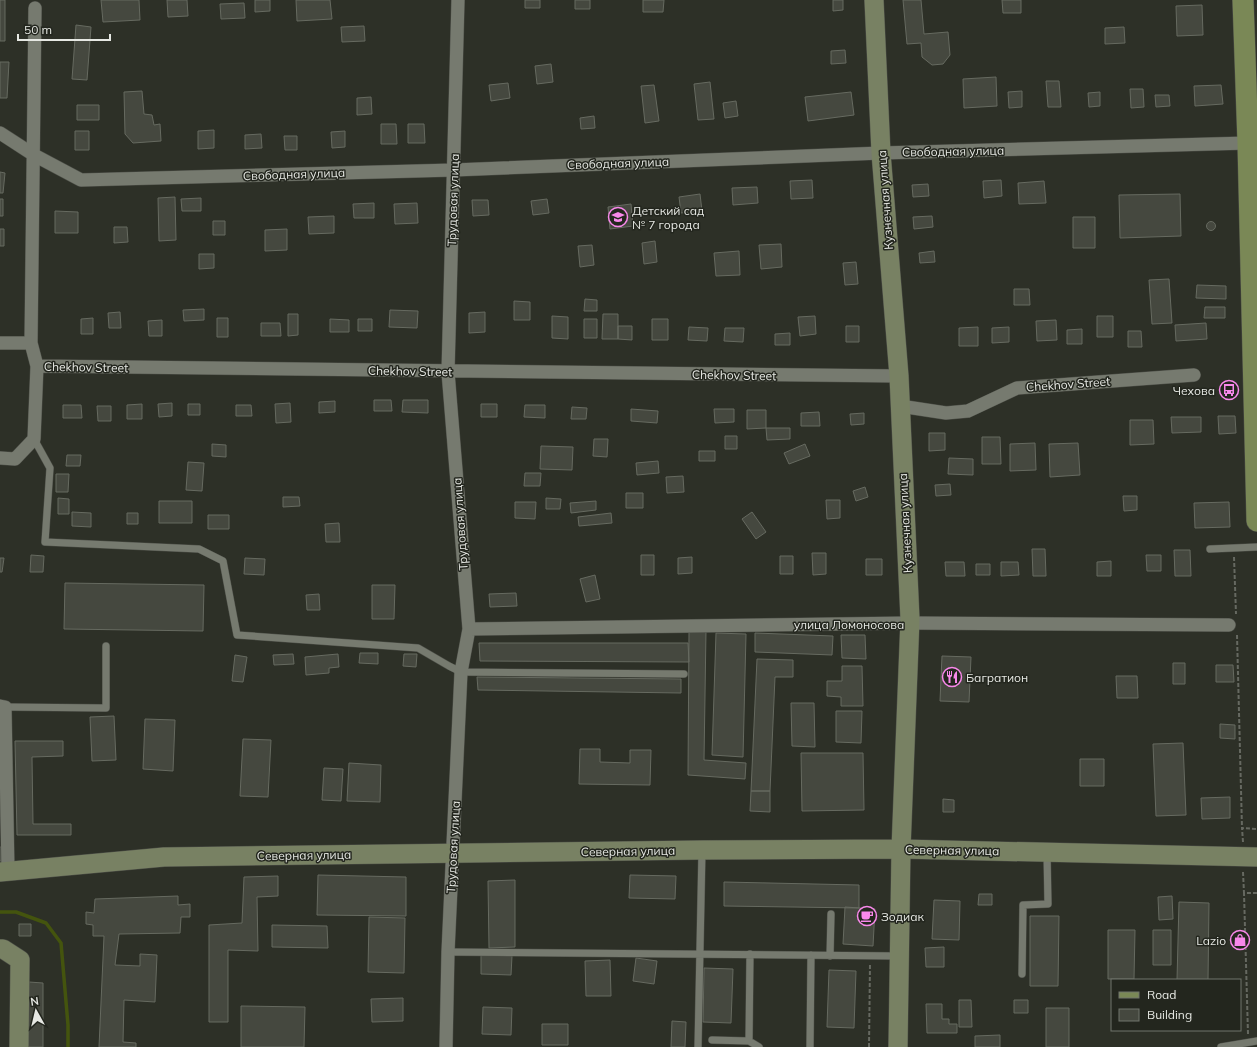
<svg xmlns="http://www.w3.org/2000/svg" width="1257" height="1047" font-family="Mulish,sans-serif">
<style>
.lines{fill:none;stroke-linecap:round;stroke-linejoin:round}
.stream{stroke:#44540e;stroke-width:3.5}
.building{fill:#45483f;stroke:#666a60}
.lane-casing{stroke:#4c4e47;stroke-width:8}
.street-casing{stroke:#4c4e47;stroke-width:14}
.secondary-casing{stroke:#4c4e47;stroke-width:20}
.primary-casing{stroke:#4c4e47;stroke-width:22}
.path{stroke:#666961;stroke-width:2;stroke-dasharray:4 2;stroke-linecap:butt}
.lane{stroke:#767a6f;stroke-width:7}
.street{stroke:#767a6f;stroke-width:13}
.secondary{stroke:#788163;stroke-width:19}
.primary{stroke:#7a8856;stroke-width:21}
.labels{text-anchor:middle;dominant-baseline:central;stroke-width:3;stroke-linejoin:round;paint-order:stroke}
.street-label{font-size:12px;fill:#e6e8e3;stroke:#23261e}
.poi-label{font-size:12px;fill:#e6e8e3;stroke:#23261e;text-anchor:start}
</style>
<rect width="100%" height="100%" fill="#2d3027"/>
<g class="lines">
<path class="stream" d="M0,912H16L46,923L61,943L68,1025V1047"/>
</g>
<path class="building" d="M0,0H5V41H0Z
M101,0H139L140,20L103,22Z
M167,0H187L188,16L168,17Z
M255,0H270V11L255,12Z
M296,0H330L332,19L297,21Z
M525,0H540V8H525Z
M575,0H590V9H575Z
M643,0H664L663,12H643Z
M833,0H843V10L833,11Z
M903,0H921L924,34L948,32L950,55L943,64L932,65L922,57L921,43L907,44Z
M1002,0H1021V13H1003Z
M244,3L245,18L221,19L220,4Z
M1202,5L1203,35L1177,36L1176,6Z
M76,25L91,27L87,80L72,79Z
M364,26L365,41L342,42L341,27Z
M1124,27L1125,43L1105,44V28Z
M845,50L846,63L831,64V51Z
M0,62H9L7,98H0Z
M551,64L553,82L537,84L535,66Z
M996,77L997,106L964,108L963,79Z
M1046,81H1059L1061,107H1048Z
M710,82L714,119L698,120L694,84Z
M508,83L510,98L491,101L489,85Z
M654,85L659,121L645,123L641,86Z
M1221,85L1223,104L1195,106L1194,86Z
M1130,89H1143L1144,107L1131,108Z
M142,91L144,114L152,115L154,125L160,124L161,141L133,143L125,134L124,92Z
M1022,91V107L1009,108L1008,92Z
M851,92L854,115L808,121L805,97Z
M1100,92V106L1089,107L1088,93Z
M1155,95H1169L1170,106L1156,107Z
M371,97L372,114L357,115V98Z
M736,101L738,116L725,118L723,103Z
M77,105H99V120H77Z
M594,116L595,128L581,129L580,118Z
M381,124H396L397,144H381Z
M408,124H424L425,143H408Z
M214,130V148L198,149V131Z
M75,131H89V150H75Z
M345,131V147L332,148L331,132Z
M261,134L262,148L245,149V135Z
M284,136H297V150H285Z
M0,172L5,173L3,193H0Z
M812,180L813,198L791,199L790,181Z
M1001,180L1002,196L984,198L983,181Z
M1044,181L1046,203L1019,204L1018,183Z
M928,184L929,196L913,197L912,185Z
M757,187L758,203L733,205L732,188Z
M700,194L702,211L681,213L679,197Z
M1180,194L1181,236L1120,238L1119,195Z
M175,197L176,240L159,241L158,198Z
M201,198V211H182L181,199Z
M0,199H3V216H0Z
M547,199L549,213L533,215L531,201Z
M472,200H488L489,215L473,216Z
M374,203V218H354L353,204Z
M417,203L418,223L395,224L394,204Z
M631,204L633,226L610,229L608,207Z
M55,211L78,212V233H55Z
M334,216V233L309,234L308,217Z
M932,216L933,227L914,229L913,217Z
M1073,217H1095V248H1073Z
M213,221H225V235H213Z
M1206.5 226a4.5 4.5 0 1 1 9 0a4.5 4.5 0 1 1-9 0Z
M114,227H127L128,242L114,243Z
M0,229H4V246H0Z
M287,229V250L265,251V230Z
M655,241L657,262L644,264L642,243Z
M781,244L782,267L761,269L759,245Z
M592,245L594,265L580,267L578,246Z
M739,251L740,275L716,276L714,253Z
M934,251L935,262L920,263L919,253Z
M199,254H214V268L199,269Z
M856,262L858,284L845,285L843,263Z
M1169,279L1172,323L1152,324L1149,280Z
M1197,285L1226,286V299L1196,298Z
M1014,289H1029L1030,305H1014Z
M585,299L597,300V311H584Z
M514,301L530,302V320H514Z
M1205,307H1225V318H1204Z
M204,309V320L184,321L183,310Z
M390,310L418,311L417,328L389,327Z
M120,312L121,328H109L108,313Z
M485,312V332L469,333V313Z
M288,314H298V335L288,336Z
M603,314H618V339H602Z
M552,316L568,317V339L552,338Z
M815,316L816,334L800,336L798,317Z
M1097,316H1113V337H1097Z
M93,318V334H81V319Z
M217,318H228V337H217Z
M330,319L349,320V332H330Z
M358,319H372V331H358Z
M584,319H597V338H584Z
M652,319H668V340H652Z
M162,320V336H149L148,321Z
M1056,320L1057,340L1037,341L1036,321Z
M261,323H280L281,336H261Z
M1206,323L1207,339L1176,341L1175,325Z
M618,326H632V340L618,339Z
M846,326H859V342H846Z
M689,327L708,328L707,341L688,340Z
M978,327V346H959V328Z
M1009,327V342L992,343V328Z
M725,328H744L743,342L724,341Z
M1082,329V344H1067V330Z
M1128,331H1141L1142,347H1128Z
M790,333V345H775V334Z
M374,400H391L392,411H374Z
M403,400H428V413L402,412Z
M335,401V412L319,413V402Z
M172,403V416L159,417L158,404Z
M290,403L291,422L276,423L275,404Z
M142,404V419H127V405Z
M188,404H200V415H188Z
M481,404H497V417H481Z
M63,405H81L82,418H63Z
M236,405H251L252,416H236Z
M525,405H545V418L524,417Z
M97,406H111V421H98Z
M572,407L587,408L586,419H571Z
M631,409L658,411L657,423L631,421Z
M714,409H734V422L715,423Z
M747,410H766V428L747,429Z
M819,412L820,426H801V413Z
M864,413V424L851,425L850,414Z
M1218,416H1235L1236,433L1219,434Z
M1171,417H1201V432L1172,433Z
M1130,420H1153L1154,444L1130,445Z
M766,428H790V439L767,440Z
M929,433H945V450L929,451Z
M725,436H737V449H725Z
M982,437H1000L1001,464H982Z
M594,439H608L607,457L593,456Z
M1035,443L1036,470L1010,471V444Z
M1078,443L1080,475L1050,477L1049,444Z
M212,444L226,445V457L212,456Z
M805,444L810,456L789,464L784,453Z
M541,446L573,447L572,470L540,469Z
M699,451H715V461H699Z
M67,455H81L80,466H66Z
M949,458L973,459V475L948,474Z
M658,461L659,473L637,475L636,463Z
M188,462L204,463L202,491L186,490Z
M525,473H541L540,486H524Z
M56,474H69L68,492H56Z
M683,476L684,492L667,493L666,477Z
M950,484L951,495L936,496L935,485Z
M865,487L868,497L856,501L853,491Z
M626,493H643V508H626Z
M1123,496H1137V510L1124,511Z
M283,497H299L300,506L283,507Z
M58,498L69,499V514H58Z
M546,498L561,499L560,509H546Z
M826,500H840V518L827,519Z
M159,501H192V523H159Z
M596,501V510L571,513L570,503Z
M515,502H536L535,519L515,518Z
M1229,502L1230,527L1195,528L1194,503Z
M72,512L91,513V527L72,526Z
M752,512L766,532L756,539L742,519Z
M127,513H138V524H127Z
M611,513L612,523L579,526L578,517Z
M208,515H229V529H208Z
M339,523L340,542H326L325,524Z
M1032,549H1045L1046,576H1033Z
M1174,550H1190L1191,576H1175Z
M812,553H826V574L813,575Z
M31,555L44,556L43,572H30Z
M641,555H654V575H641Z
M1146,555H1161V571H1147Z
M780,556H793V574H780Z
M692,557V573L678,574V558Z
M0,558H4L2,572H0Z
M245,558L265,559L264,575L244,574Z
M866,559H882V575H866Z
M1111,561V576H1097V562Z
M945,562H964L965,576H946Z
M1001,562H1018L1019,575L1001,576Z
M976,564H990V575H976Z
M595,575L600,599L586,602L580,579Z
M65,583L204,585L203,631L64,629Z
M372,585H395L394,619H372Z
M516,593L517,606L490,607L489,594Z
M319,594L320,610H307L306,595Z
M706,630L704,760L746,763L745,779L688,775L689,631Z
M716,633L746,634L743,757L712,755Z
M755,633L833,636L832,655L755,652Z
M841,635H865L866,659L842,658Z
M479,643H688L689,662L480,661Z
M360,653H378V664L359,663Z
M293,654L294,664L274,665L273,655Z
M338,654L339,667L329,668V673L306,675L305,657Z
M404,654H417L416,667L403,666Z
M235,655L247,657L243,682L232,681Z
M942,656L971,657L969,702L940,701Z
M757,659L793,660V677H775L770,791H751Z
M1173,663H1185V684H1173Z
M1216,665H1233L1234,682H1216Z
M842,666H862L863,706H841V697L827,696V681H842Z
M1116,676H1137L1138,698H1117Z
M477,677L681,679V693L478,690Z
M791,703H814L815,747L792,746Z
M836,711H862L861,743L836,742Z
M114,716L116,760L92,761L90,717Z
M145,719L175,720L173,771L143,769Z
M1220,724L1235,725V739L1220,738Z
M243,739L271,740L268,797L240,796Z
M15,741H63V756L32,757L33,824H71V835H17Z
M1183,743L1186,815L1156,816L1153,744Z
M580,749H600V762L630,763V750H651L650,785L579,784Z
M801,753H863L864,810L802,811Z
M1080,759H1104V786H1080Z
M349,763L381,765L380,802L347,801Z
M324,768L343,769L341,801L322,800Z
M751,791H770V812L750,811Z
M1230,797V818L1202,819L1201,798Z
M943,799L954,800V812H943Z
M0,847H2V861H0Z
M318,875L406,877V916L317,915Z
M630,875L676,876L675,899L629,898Z
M278,876V896L257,897L258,951L228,950V1022H209V925L242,923L244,877Z
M515,880V947L489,948L488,881Z
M724,882L859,885V908L724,906Z
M979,894H992V905H978Z
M178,896V905L190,904V917H181L180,933L119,934L115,965L140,966V954L157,955L155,1002L124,1000L123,1042L136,1043V1047H99L104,936H93V925L86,924V912L94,913L95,899Z
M1172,896L1173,919L1159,920L1158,897Z
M934,900L960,901L959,940L932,939Z
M1179,902L1209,903L1208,980H1177Z
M845,907L875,909L873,946L843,944Z
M1030,916H1059L1058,986H1030Z
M369,917L405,918L404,973L368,972Z
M19,924H31V936H19Z
M272,925L327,926L328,948L272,947Z
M1108,930H1135L1134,979H1108Z
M1153,930H1171V965H1153Z
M944,947V967H926L925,948Z
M481,955L512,956L511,975L481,974Z
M636,958L657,961L654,984L633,981Z
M610,960L611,996H586L585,961Z
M704,968L733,969L731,1023L703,1022Z
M829,970L856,971L854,1028L827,1027Z
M29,982L43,983V1047H28Z
M403,998V1021L372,1022L371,999Z
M959,1000H971L972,1027H959Z
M1014,1000H1028V1013H1014Z
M926,1004H942V1019H949V1024H957V1033H927Z
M241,1006L305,1007L304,1047H241Z
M483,1007L512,1008L511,1035L482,1034Z
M1046,1008H1069V1047H1046Z
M672,1021L686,1022L685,1047H671Z
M542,1024H568V1045H542Z
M1000,1035V1047H975V1036Z"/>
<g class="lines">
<g class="lane-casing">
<path id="lane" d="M34,439L50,468L45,542L199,549L223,561L237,635L418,648L449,666L461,672L684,674
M1210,549L1257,547
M5,707L106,708V646
M448,952L899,956
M750,954L749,1041L759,1047
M830,956L831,914
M1022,974L1023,905L1048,904L1047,853
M712,1040L749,1041
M698,1047L702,850
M810,1047L811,955
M1221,1047L1257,1041"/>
</g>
<g class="street-casing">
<path id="street" d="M35,8L31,343L37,366
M0,133L34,155L81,180L454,170L881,153L1248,143
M0,343H31
M900,406L946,413L968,411L1017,388L1194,375
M0,458L15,459L34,439L37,366L899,376
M469,629L910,623L1229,625
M0,706L5,707L8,871
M446,1047L448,952L461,672L469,629L448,372L458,0"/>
</g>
<g class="secondary-casing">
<path id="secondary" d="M874,0L881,153L899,376L910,619L901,849L898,1047
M0,872L164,857L702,850L901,849L1257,857
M0,949H3L20,960L19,1047"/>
</g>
<g class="primary-casing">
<path id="primary" d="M1243,0L1248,143L1257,521"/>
</g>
<path class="path" d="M1234,557L1236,614
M1237,635L1242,828
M1243,842L1242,828L1257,829
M1243,872L1244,893
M1248,1034L1244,893H1257
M869,1047L870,964"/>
<use href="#lane" class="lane"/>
<use href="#street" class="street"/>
<use href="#secondary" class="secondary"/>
<use href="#primary" class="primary"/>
</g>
<defs>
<g id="school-ring" transform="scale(1)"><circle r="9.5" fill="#23261e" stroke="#f888ea" stroke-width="1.5"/><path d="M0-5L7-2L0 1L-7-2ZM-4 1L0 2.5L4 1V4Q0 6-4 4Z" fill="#f888ea"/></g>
<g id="bus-ring" transform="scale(1)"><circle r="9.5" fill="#23261e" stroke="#f888ea" stroke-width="1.5"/><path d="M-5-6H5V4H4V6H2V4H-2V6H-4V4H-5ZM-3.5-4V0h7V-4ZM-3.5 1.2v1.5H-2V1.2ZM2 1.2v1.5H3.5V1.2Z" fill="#f888ea"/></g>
<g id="restaurant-ring" transform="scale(1)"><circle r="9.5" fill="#23261e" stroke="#f888ea" stroke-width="1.5"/><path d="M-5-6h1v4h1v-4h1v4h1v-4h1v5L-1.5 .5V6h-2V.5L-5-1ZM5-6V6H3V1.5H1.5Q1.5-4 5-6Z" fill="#f888ea"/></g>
<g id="cafe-ring" transform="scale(1)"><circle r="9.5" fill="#23261e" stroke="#f888ea" stroke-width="1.5"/><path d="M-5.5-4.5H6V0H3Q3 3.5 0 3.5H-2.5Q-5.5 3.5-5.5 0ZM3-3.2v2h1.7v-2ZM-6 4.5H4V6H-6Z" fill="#f888ea"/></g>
<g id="shop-ring" transform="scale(1)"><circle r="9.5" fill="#23261e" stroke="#f888ea" stroke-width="1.5"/><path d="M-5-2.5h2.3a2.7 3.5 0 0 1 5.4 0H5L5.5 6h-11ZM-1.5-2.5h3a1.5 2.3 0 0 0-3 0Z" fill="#f888ea"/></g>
</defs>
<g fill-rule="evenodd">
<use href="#school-ring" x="618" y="217"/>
<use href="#bus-ring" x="1229" y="390"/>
<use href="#restaurant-ring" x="952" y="677"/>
<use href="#cafe-ring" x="867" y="916"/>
<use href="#shop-ring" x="1240" y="940"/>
</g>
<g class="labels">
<g class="street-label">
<text transform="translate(953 151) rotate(-1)">Свободная улица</text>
<text transform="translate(618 163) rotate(-2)">Свободная улица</text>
<text transform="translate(294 174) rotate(-2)">Свободная улица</text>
<text transform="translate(453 200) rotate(-88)">Трудовая улица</text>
<text transform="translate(885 200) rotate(-94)">Кузнечная улица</text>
<text transform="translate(86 367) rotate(1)">Chekhov Street</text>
<text transform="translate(410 371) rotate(1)">Chekhov Street</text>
<text transform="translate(734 375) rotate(1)">Chekhov Street</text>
<text transform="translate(1068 384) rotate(-4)">Chekhov Street</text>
<text transform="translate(905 523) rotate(-93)">Кузнечная улица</text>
<text transform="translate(460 524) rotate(-94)">Трудовая улица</text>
<text x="849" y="624">улица Ломоносова</text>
<text transform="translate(453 847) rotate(-87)">Трудовая улица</text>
<text transform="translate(952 850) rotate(1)">Северная улица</text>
<text transform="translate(628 851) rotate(-1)">Северная улица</text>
<text transform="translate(304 855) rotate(-1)">Северная улица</text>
</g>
<g class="poi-label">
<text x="632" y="210">Детский сад<tspan x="632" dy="14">№ 7 города</tspan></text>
<text x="1215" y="390" text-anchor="end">Чехова</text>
<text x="966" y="677">Багратион</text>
<text x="881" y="916">Зодиак</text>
<text x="1226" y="940" text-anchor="end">Lazio</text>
</g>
</g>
<rect x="1111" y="979" width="130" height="52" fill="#23261e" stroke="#71746d"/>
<rect x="1119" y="992" width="20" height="6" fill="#7a8856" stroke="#71746d"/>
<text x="1147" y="999" font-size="12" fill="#e6e8e3">Road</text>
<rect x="1119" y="1009" width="20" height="12" fill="#45483f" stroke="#71746d"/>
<text x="1147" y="1019" font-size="12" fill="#e6e8e3">Building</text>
<g transform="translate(36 1011) rotate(352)" stroke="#23261e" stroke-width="3" paint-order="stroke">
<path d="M0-3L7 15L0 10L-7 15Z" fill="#e6e8e3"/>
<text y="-6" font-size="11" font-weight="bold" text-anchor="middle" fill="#e6e8e3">N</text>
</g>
<path d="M18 34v6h92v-6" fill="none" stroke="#e6e8e3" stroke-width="2"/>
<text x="24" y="34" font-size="12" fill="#e6e8e3" stroke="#23261e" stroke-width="3" paint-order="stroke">50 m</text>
</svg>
